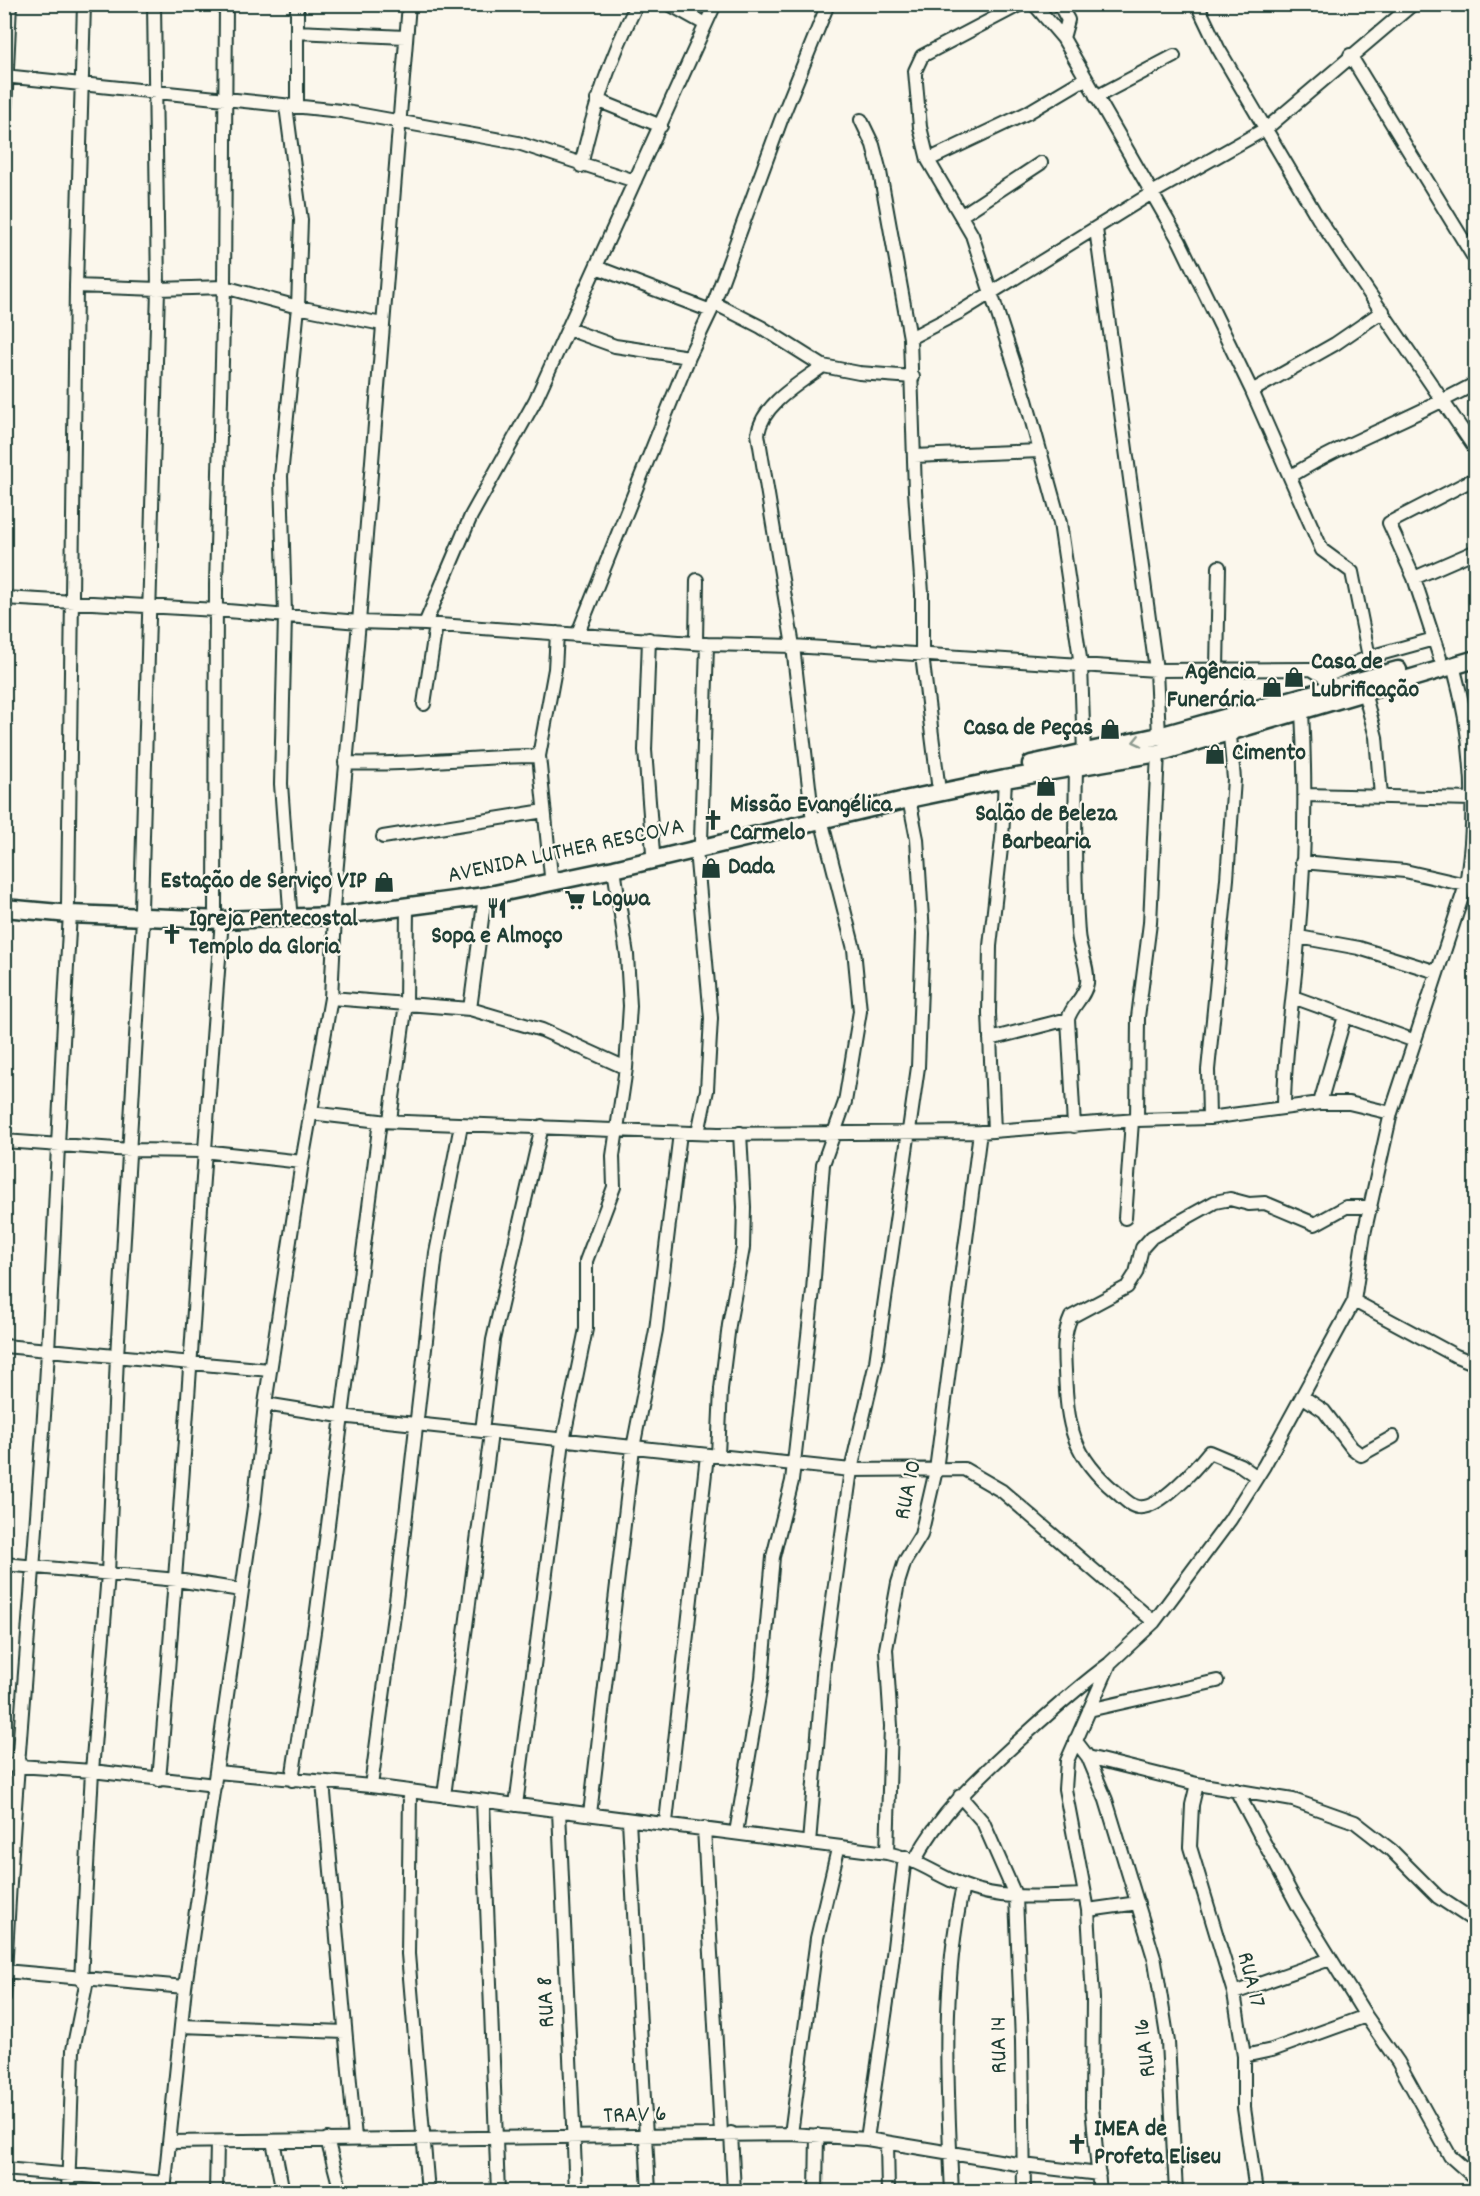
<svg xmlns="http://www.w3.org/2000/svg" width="1480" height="2196" font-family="Dekko,sans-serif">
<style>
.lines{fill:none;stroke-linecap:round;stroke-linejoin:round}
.minor-casing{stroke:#1f3d34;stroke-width:16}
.secondary-casing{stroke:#1f3d34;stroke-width:21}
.minor{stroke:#fbf7ec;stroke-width:12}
.secondary{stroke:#fbf7ec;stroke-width:16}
.oneway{stroke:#8d9a90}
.labels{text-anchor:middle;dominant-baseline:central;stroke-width:4.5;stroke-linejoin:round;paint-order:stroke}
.poi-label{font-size:24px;font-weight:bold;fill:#1f3d34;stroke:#fbf7ec;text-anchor:start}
.street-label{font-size:24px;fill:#1f3d34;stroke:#fbf7ec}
</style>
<rect width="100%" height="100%" fill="#fbf7ec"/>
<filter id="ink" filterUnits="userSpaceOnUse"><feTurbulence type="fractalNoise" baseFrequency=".0167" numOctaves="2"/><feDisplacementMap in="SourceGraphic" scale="12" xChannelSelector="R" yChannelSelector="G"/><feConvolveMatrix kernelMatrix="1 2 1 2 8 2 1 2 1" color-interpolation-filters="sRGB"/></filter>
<g filter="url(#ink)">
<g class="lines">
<g class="minor-casing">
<path id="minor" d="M297,4V106
M669,4L705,24
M1021,4L922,56L915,71L920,127L928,160L972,235L1026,400L1060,523L1081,665L1084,754
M1034,4L1063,38L1180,242L1252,391L1322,550L1352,572L1369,657L1434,639
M1059,4L1068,20L1063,38
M1197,4L1218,48L1318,218L1476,450
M297,32L405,37
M1350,55L1476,261
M4,76L341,111L518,143L635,181
M1096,97L1174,56
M597,100L661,126
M286,106L301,220L298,307L281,476L285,615L281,784L290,909
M861,120L873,145L880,172L910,338L915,491L922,593V655L938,783
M4,132L10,4
M928,160L1027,113L1086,78
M581,166C593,109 611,56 637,4
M962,215L1041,163
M1096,229L1156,670L1159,736
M596,267L711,311
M4,285V293
M76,286L158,289L224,287L298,307L382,324
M714,303L761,327L823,366L859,373L913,377
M568,329L615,346L689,357
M910,338L960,312L1152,193L1267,128L1413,4
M1252,391L1335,344L1383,311
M914,456L1040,451
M1291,476C1349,440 1416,417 1476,383
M1414,578L1476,551
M4,598L216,610L359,622L425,624L707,644L793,646L1156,670L1311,669L1324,677L1330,689
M425,624L471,516L535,401L715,4
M578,633L689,357L711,311L781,120L828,4
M649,639L645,750L653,853
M696,642L697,580
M1440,658L1414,578L1389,523L1476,478
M1217,668L1219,567
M1324,677L1369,657
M1364,692L1376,737L1381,796
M424,704L436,625
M345,763C410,766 474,756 539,756
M1305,795L1473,799
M812,813L793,646L758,434C762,404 800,383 823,366
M383,837L544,811
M701,841L707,644
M696,850L711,1018L707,1090L698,1133
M1302,862L1405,871L1466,885
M551,876L539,756L555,669L557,633
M68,905L76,286L84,4
M333,908L359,622L409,4
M141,909L158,289L154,4
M215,910L216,585L224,287L226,4
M1299,937L1359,948L1437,972
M1293,997L1415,1041
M331,998L470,1009L542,1030L626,1068
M470,1009L485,896
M990,1039L1068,1019
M1320,1103L1345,1016
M1284,1108C1284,1052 1294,996 1298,940C1305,864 1306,787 1302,711
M310,1113L380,1121L718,1134L980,1132L1137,1120L1209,1118L1320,1103H1349L1391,1113
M1209,1118L1208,1070L1227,879L1234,779L1229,725
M390,1120L406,1003L407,908
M1137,1120L1138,1017L1150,923L1158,753
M1074,1126L1068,1019C1072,1005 1085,997 1087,983C1089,967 1079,950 1078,933C1074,878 1075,824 1076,768
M994,1131L989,1013L990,946L1002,839L1005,779
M4,1141L130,1150L203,1151L302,1162
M1125,1218L1132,1121
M1354,1301L1456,1356L1476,1364
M4,1346L270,1370
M1302,1396L1324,1411L1352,1448L1361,1455L1393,1437
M265,1404L340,1416L851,1470L964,1469L1002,1491L1154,1622
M482,1431L493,1340L542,1126
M718,1455L721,1389L729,1325L743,1248L744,1207L740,1133
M1257,1477L1240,1465L1209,1452C1197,1467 1158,1511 1138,1507C1130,1506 1122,1497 1116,1492C1072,1456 1067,1425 1065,1371C1064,1353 1063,1334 1071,1317L1127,1287L1136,1273L1142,1248L1152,1237L1215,1202L1230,1199L1249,1204L1265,1203L1315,1224L1346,1207H1371
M4,1564L177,1580L241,1590
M1089,1710L1217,1681
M1075,1740L1088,1757L1106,1800L1155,1961L1168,2042L1176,2192
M1088,1757L1197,1784L1293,1800L1355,1822L1391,1850L1438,1897L1476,1922
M4,1765L92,1771L215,1785
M217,1772L371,1786L887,1853C917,1859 936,1875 964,1886C1002,1901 1044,1896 1085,1895
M159,1780C184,1494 199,1207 222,920
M292,1780L316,1618L380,1121
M323,1782L355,2138
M1197,1784L1192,1805L1190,1847L1234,1993L1244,2056V2108L1256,2192
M371,1786L397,1593L436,1253L461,1125
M1236,1790L1297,1904L1366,2016L1398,2062L1450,2156L1476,2179
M410,1792L408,1954L428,2192
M444,1796L491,1433
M960,1796L983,1822L1016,1897L1022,2041L1024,2192
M483,1801L498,2192
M516,1805L563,1441L586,1329V1261L614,1187L613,1156L626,1068L630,1006L627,955L614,869
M559,1811L576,2192
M590,1814L633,1448L656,1330L680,1133
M629,1820L649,2192
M666,1822L707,1455
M704,1828L721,2133
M736,1833L762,1678L773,1557L792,1481L813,1290L823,1164L845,1102L860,1011L854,949L821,819
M809,1843L824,1663L851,1470L876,1362L918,1067L923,934L917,839L909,799
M887,1853L891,1726L886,1649L898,1583L905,1561L921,1535L936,1470L980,1132
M915,1860C940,1813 975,1781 1014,1745C1045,1717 1075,1689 1109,1664
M1088,1910L1138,1903
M4,1971L185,1987
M81,1980L92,1771L108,1574L117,1356L143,919
M1234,1993L1330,1959
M4,1998C13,1782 36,1567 48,1350C56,1205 61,1060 70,914
M181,2026L345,2032
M1244,2056L1272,2050L1366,2016
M731,2133L734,2192
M791,2134L817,1938L838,1849
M327,2139L341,2192
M867,2139L889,1988L905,1857
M273,2141L283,2192
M169,2142L791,2134L867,2139L1023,2165L1099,2174
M887,2143L888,2192
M4,2169L165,2183
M68,2192L73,2050L87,1980
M164,2192L185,1987L254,1507L265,1404L302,1162L331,998L335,916
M216,2192L217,2142
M816,2192L817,2135
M952,2192C947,2090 941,1986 963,1886
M1100,2192L1092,2107L1093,1999L1088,1910L1065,1789L1067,1761L1110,1663L1154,1622L1230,1520L1264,1466L1354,1301L1364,1234L1391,1113L1466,885C1478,811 1473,737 1453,665"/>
</g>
<g class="secondary-casing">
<path id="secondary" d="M1031,764L1159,736L1398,670
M4,908L70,914L222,920L335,916L485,896L614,869L909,799L1005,779L1158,753L1476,659"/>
</g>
<use href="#minor" class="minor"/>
<use href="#secondary" class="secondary"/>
</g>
<defs><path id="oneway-chevron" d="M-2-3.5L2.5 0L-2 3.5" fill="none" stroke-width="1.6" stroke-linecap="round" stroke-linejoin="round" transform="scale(1.5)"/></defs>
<use class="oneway" href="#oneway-chevron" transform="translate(1137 741) rotate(167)"/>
</g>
<defs>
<g id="shop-bare" transform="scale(1.62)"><path d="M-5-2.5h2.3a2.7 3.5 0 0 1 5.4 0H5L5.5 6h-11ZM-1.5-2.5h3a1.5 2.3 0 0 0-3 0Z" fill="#1f3d34" stroke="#fbf7ec" stroke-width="2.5" paint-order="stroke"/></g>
<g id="church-bare" transform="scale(1.62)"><path d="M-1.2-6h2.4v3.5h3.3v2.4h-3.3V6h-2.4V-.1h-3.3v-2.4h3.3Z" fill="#1f3d34" stroke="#fbf7ec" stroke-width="2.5" paint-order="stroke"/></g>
<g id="supermarket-bare" transform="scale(1.62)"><path d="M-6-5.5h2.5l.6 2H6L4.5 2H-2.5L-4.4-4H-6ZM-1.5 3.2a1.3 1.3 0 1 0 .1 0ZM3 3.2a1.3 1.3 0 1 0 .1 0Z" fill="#1f3d34" stroke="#fbf7ec" stroke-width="2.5" paint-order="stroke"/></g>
<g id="restaurant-bare" transform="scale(1.62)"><path d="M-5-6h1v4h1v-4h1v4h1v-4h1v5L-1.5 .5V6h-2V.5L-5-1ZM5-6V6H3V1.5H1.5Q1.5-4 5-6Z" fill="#1f3d34" stroke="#fbf7ec" stroke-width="2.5" paint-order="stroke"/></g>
</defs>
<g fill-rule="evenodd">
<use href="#shop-bare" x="1294" y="677"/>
<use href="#shop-bare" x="1272" y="687"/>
<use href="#shop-bare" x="1110" y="729"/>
<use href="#shop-bare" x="1215" y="754"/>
<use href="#shop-bare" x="1046" y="786"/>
<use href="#church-bare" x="713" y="820"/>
<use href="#shop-bare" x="711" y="868"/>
<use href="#shop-bare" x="384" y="882"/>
<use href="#supermarket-bare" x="575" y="900"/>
<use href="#restaurant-bare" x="497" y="908"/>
<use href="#church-bare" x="172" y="934"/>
<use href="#church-bare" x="1077" y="2144"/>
</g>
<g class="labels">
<g class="poi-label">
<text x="1311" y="663">Casa de<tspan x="1311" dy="28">Lubrificação</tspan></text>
<text x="1255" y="673" text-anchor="end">Agência<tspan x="1255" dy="28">Funerária</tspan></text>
<text x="1093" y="729" text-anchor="end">Casa de Peças</text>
<text x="1232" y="754">Cimento</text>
<text x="730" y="806">Missão Evangélica<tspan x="730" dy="28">Carmelo</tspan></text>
<text x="1046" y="815" text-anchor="middle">Salão de Beleza<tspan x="1046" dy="28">Barbearia</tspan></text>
<text x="728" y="868">Dada</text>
<text x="367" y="882" text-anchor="end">Estação de Serviço VIP</text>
<text x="592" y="900">Logwa</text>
<text x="189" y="920">Igreja Pentecostal<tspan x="189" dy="28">Templo da Gloria</tspan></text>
<text x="497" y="937" text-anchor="middle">Sopa e Almoço</text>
<text x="1094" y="2130">IMEA de<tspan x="1094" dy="28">Profeta Eliseu</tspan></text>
</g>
<g class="street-label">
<text transform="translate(566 852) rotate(-12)">AVENIDA LUTHER RESCOVA</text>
<text transform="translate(909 1490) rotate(-78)">RUA 10</text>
<text transform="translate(1250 1980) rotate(76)">RUA 17</text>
<text transform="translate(547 2002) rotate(-93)">RUA 8</text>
<text transform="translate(1000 2045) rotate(-91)">RUA 14</text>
<text transform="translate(1146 2048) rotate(-97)">RUA 16</text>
<text transform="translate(635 2116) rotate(-2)">TRAV 6</text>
</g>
</g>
<rect width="1480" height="2196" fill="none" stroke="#fbf7ec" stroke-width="24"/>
<rect x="12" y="12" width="1456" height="2172" fill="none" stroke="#1f3d34" stroke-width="2" filter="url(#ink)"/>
</svg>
